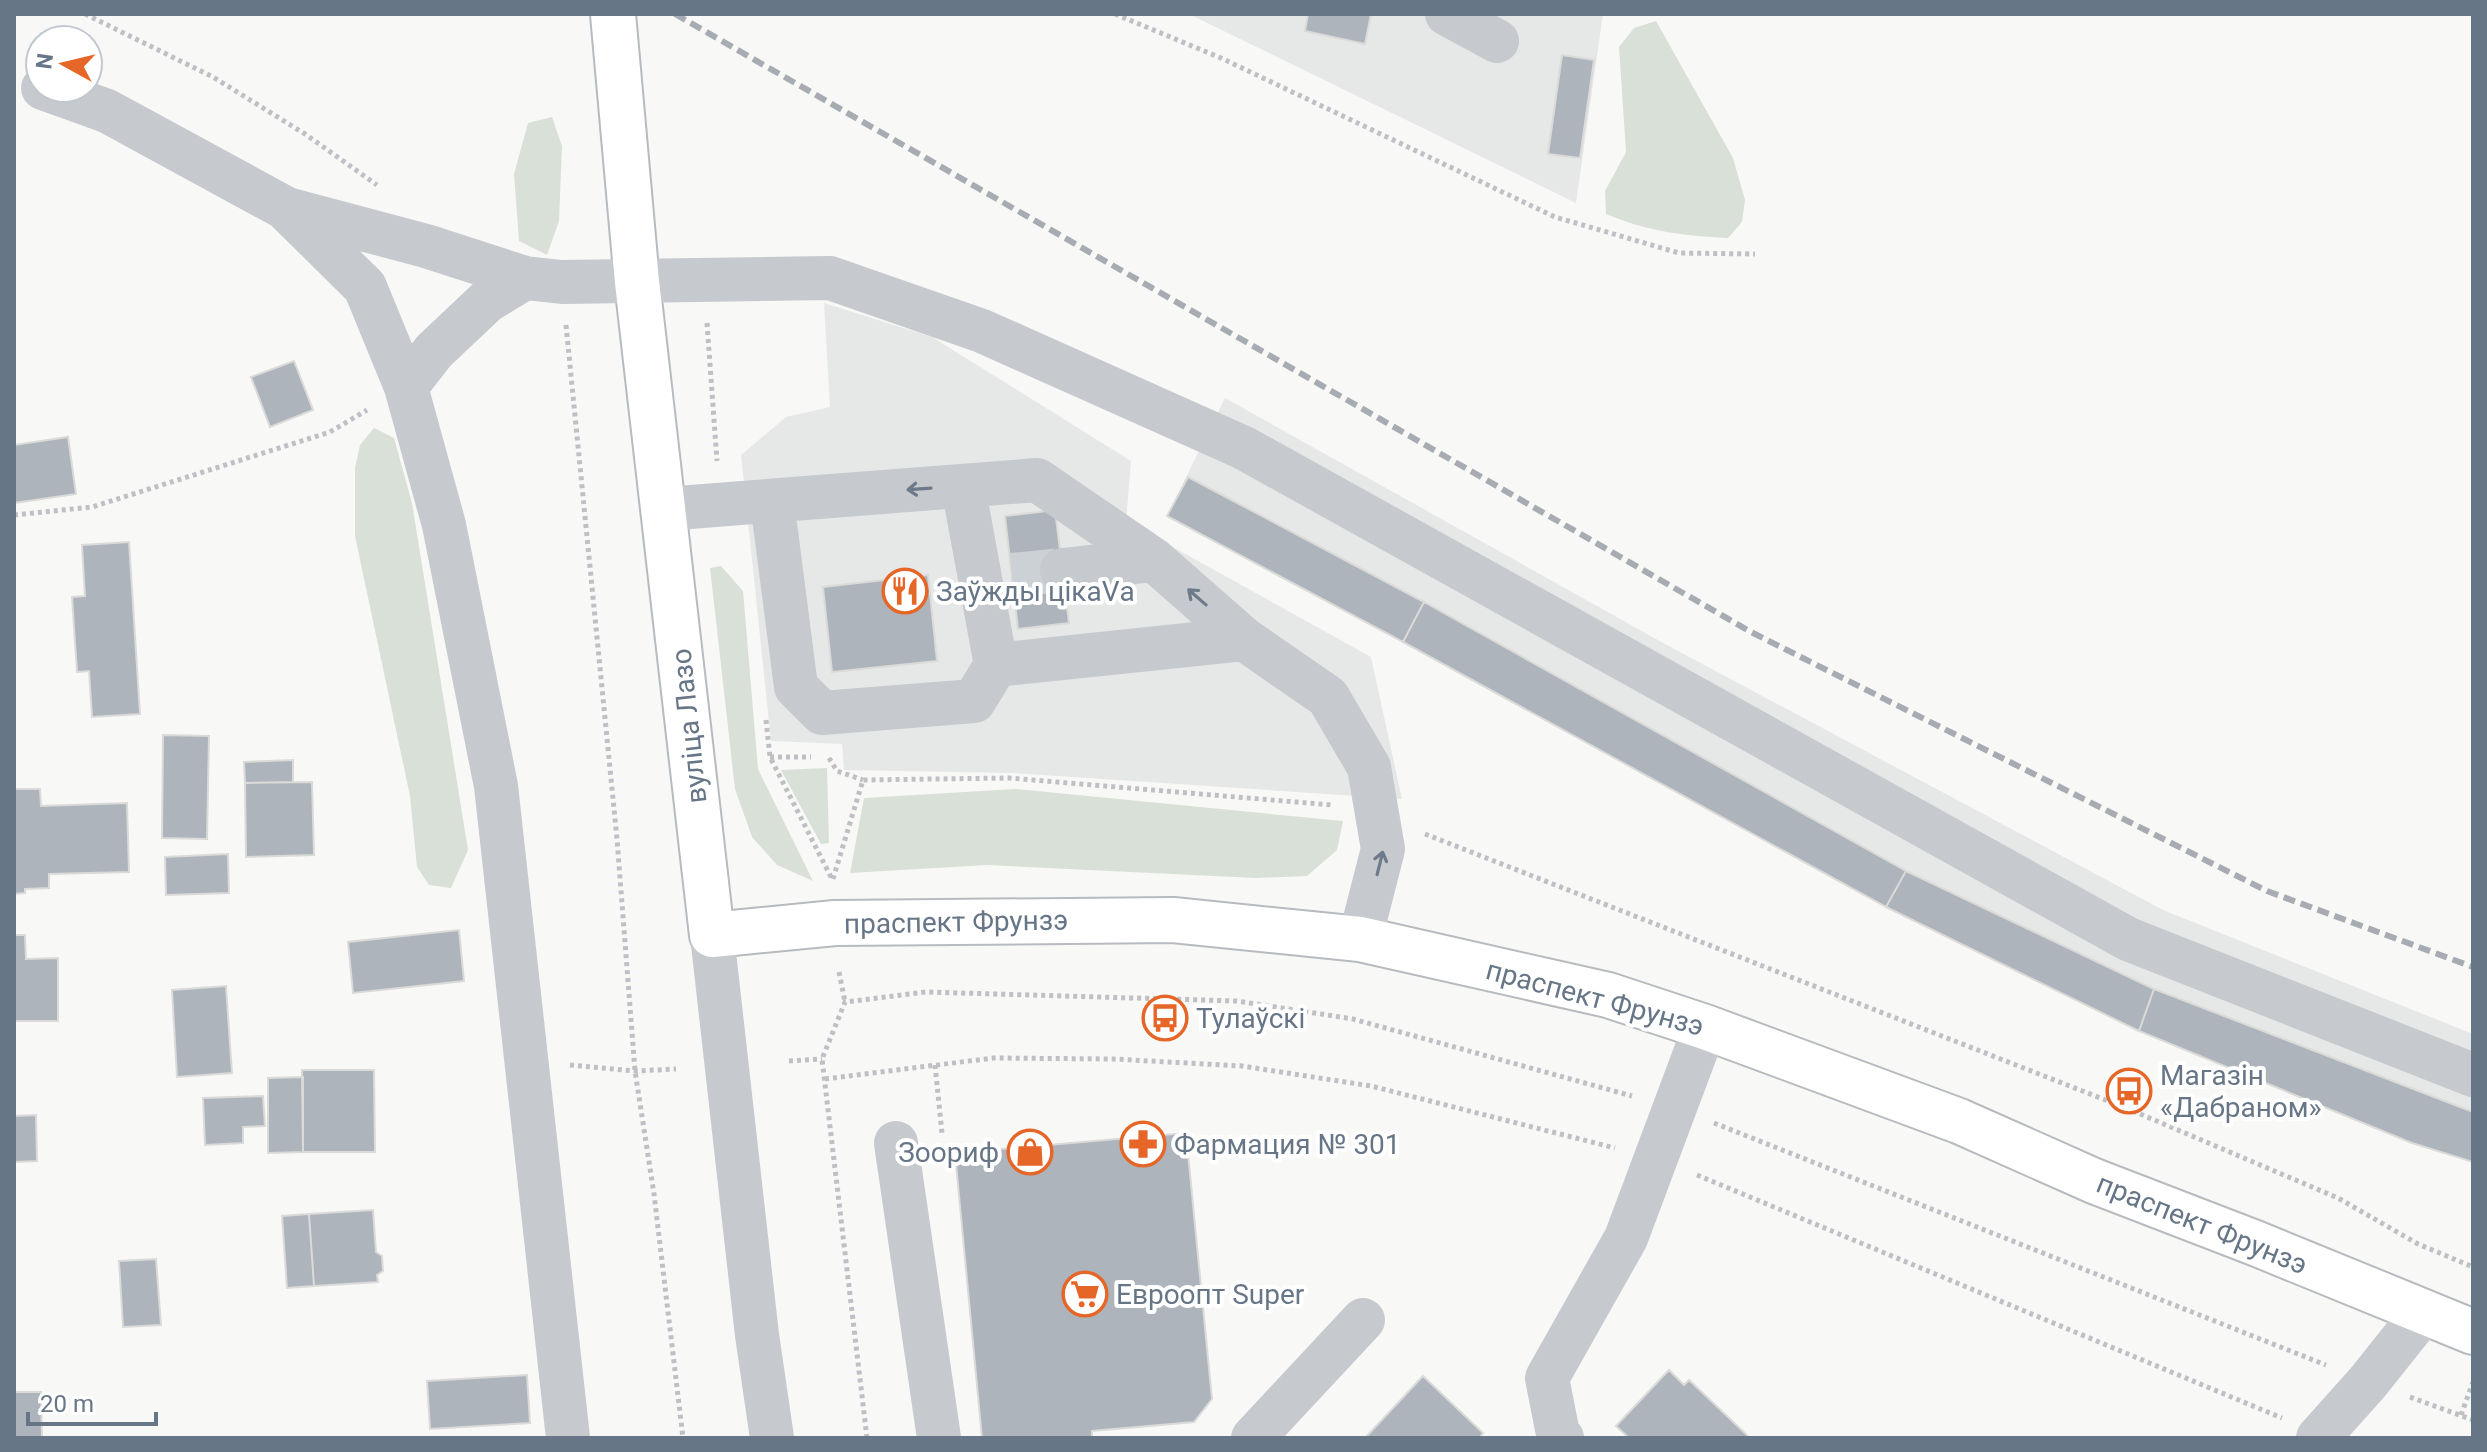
<svg xmlns="http://www.w3.org/2000/svg" width="2487" height="1452" font-family="Roboto,sans-serif">
<style>
.built{fill:#e6e7e7}
.green{fill:#d9e0d7}
.building{fill:#adb4bb;stroke:#dadad8;stroke-width:2}
.lines{fill:none;stroke-linecap:round;stroke-linejoin:round}
.minor-tunnel{stroke:#ccd1d5;stroke-width:44;stroke-dasharray:44 22;stroke-linecap:butt}
.major-casing{stroke:#b7bbbf;stroke-width:48}
.path{stroke:#bec0c3;stroke-width:5;stroke-dasharray:4 4;stroke-linecap:butt}
.minor{stroke:#c6c9cd;stroke-width:44}
.major{stroke:#fff;stroke-width:44}
.rail{stroke:#a6acb2;stroke-width:6;stroke-dasharray:12 6;stroke-linecap:butt}
.oneway{stroke:#6c7a8a}
.labels{text-anchor:middle;dominant-baseline:central;stroke-width:8;stroke-linejoin:round;paint-order:stroke}
.poi-label{font-size:28px;fill:#677687;stroke:#fff;text-anchor:start}
.street-label{font-size:28px;fill:#677687;stroke:#fff}
</style>
<rect width="100%" height="100%" fill="#f8f8f6"/>
<path class="built" d="M1189,14H1603L1576,203Z
M824,303L932,337L1131,461L1126,521L1371,657L1402,799L1013,773L844,770L842,744L771,741L741,455L786,417L830,407Z
M1225,398L1665,644L2163,910L2473,1034V1162L2412,1143L1403,642L1167,516Z"/>
<path class="green" d="M1656,21L1733,158L1745,200L1742,222L1728,238C1684,236 1646,231 1606,214L1605,191L1626,152L1619,47L1634,28Z
M552,117L562,146L559,221L547,255L519,241L514,174L528,123Z
M374,428L394,438L412,503L468,850L451,888L429,885L417,867L410,796L355,536V468L360,445Z
M721,566L743,591L758,769L813,881L777,865L752,837L735,789L710,568Z
M827,768L829,843L821,844L781,770Z
M1015,789L1343,821L1337,850L1307,876L1256,878L987,865L850,873L864,798Z"/>
<path class="building" d="M1308,14H1371L1365,44L1305,31Z
M1562,55L1594,60L1580,158L1548,154Z
M294,361L313,410L270,427L251,377Z
M68,437L76,494L14,503V445Z
M1188,477L1424,602L1403,642L1167,516Z
M1055,510L1069,623L1018,629L1005,516Z
M129,542L140,714L92,717L89,671L77,672L72,597L85,596L82,545Z
M928,575L937,661L832,672L823,587Z
M1424,602L1906,871L1886,907L1403,642Z
M163,735L209,736L207,839L162,838Z
M293,760V782L245,783L244,762Z
M312,782L314,855L246,857L245,783Z
M14,789H40L41,806L127,803L129,872L49,874V888L25,889V893L14,894Z
M228,854L229,893L166,895L165,857Z
M1906,871L2154,989L2139,1031L1886,907Z
M459,930L464,981L353,993L348,942Z
M14,935H25L26,959L58,958V1021H14Z
M226,986L232,1073L177,1077L172,990Z
M2154,989L2473,1112V1162L2412,1143L2139,1031Z
M302,1070H374L375,1152H303Z
M303,1077V1152L268,1153V1078Z
M263,1096L265,1126L243,1127V1143L205,1145L203,1098Z
M36,1115L37,1161L14,1162V1116Z
M1186,1133L1212,1399L1194,1422L1092,1431V1438H982L955,1153Z
M373,1210L376,1252L382,1256L383,1271L377,1275L378,1282L314,1286L309,1214Z
M309,1214L314,1286L287,1288L282,1216Z
M156,1259L161,1325L123,1327L119,1261Z
M1669,1370L1684,1385L1689,1380L1749,1437L1629,1438L1616,1426Z
M527,1375L530,1423L430,1429L427,1381Z
M1423,1376L1483,1433L1479,1438H1365Z
M14,1392H41L42,1438H14Z"/>
<g class="lines">
<path class="minor-tunnel" d="M1012,575L1062,570"/>
<g class="major-casing">
<path id="major" d="M613,14L637,282L712,935L835,923L1173,920L1360,939L1608,995L1705,1027L1959,1121L2094,1181L2255,1243L2473,1332"/>
</g>
<path class="path" d="M85,14L213,77L305,134L377,185
M1115,14L1221,58L1555,217L1679,253L1755,254
M707,323L717,461
M566,325L617,839L635,1071L654,1194L683,1438
M14,515L92,507L330,432L367,410
M766,720L770,757L832,879
M770,757H811
M829,758L837,771L863,780
M1425,834L2126,1108L2338,1198L2418,1244L2473,1267
M833,879L863,780L1009,778L1332,805
M839,972L845,1002
M789,1061L822,1059
M570,1065L635,1071L676,1069
M935,1065L942,1133
M825,1079L993,1058L1113,1059L1242,1066L1371,1086L1615,1148
M1714,1123L2326,1365
M1697,1175L2282,1418
M2410,1397L2473,1420
M2461,1415L2473,1382
M867,1438L822,1059L845,1002L926,992L1237,1001L1353,1019L1632,1096"/>
<path class="minor" d="M1447,14L1497,41
M43,88L107,111L287,209L426,246L525,278L562,282L830,278L982,331L1244,448L2128,939L2473,1075
M288,211L365,287L406,387L444,525L496,786L568,1438
M406,387L434,351L487,301L525,278
M963,486L996,665L1244,639
M772,501L796,687L822,713L974,701L996,665
M665,509L1037,480L1154,560L1244,639L1328,697L1369,767L1383,849L1360,939
M1062,570L1154,560
M712,935L757,1335L772,1438
M896,1143L939,1438
M1253,1438L1363,1320
M1562,1438L1558,1434L1547,1378L1626,1238L1705,1027
M2318,1438L2368,1382L2423,1313"/>
<use href="#major" class="major"/>
<path class="rail" d="M675,14L1751,632L2267,891L2473,967"/>
</g>
<defs><path id="oneway-shaft" d="M-6 0H5M1.5-3L5.5 0L1.5 3" fill="none" stroke-width="1.6" stroke-linecap="round" stroke-linejoin="round" transform="scale(2)"/></defs>
<g class="oneway">
<use href="#oneway-shaft" transform="translate(919 489) rotate(176)"/>
<use href="#oneway-shaft" transform="translate(1197 597) rotate(-139)"/>
<use href="#oneway-shaft" transform="translate(1380 863) rotate(-76)"/>
</g>
<defs>
<g id="restaurant-ring" transform="scale(2.3)"><circle r="9.5" fill="#fff" stroke="#e66628" stroke-width="1.5"/><path d="M-5-6h1v4h1v-4h1v4h1v-4h1v5L-1.5 .5V6h-2V.5L-5-1ZM5-6V6H3V1.5H1.5Q1.5-4 5-6Z" fill="#e66628"/></g>
<g id="bus-ring" transform="scale(2.3)"><circle r="9.5" fill="#fff" stroke="#e66628" stroke-width="1.5"/><path d="M-5-6H5V4H4V6H2V4H-2V6H-4V4H-5ZM-3.5-4V0h7V-4ZM-3.5 1.2v1.5H-2V1.2ZM2 1.2v1.5H3.5V1.2Z" fill="#e66628"/></g>
<g id="pharmacy-ring" transform="scale(2.3)"><circle r="9.5" fill="#fff" stroke="#e66628" stroke-width="1.5"/><path d="M-2-6h4v4h4v4h-4v4h-4v-4h-4v-4h4Z" fill="#e66628"/></g>
<g id="shop-ring" transform="scale(2.3)"><circle r="9.5" fill="#fff" stroke="#e66628" stroke-width="1.5"/><path d="M-5-2.5h2.3a2.7 3.5 0 0 1 5.4 0H5L5.5 6h-11ZM-1.5-2.5h3a1.5 2.3 0 0 0-3 0Z" fill="#e66628"/></g>
<g id="supermarket-ring" transform="scale(2.3)"><circle r="9.5" fill="#fff" stroke="#e66628" stroke-width="1.5"/><path d="M-6-5.5h2.5l.6 2H6L4.5 2H-2.5L-4.4-4H-6ZM-1.5 3.2a1.3 1.3 0 1 0 .1 0ZM3 3.2a1.3 1.3 0 1 0 .1 0Z" fill="#e66628"/></g>
</defs>
<g fill-rule="evenodd">
<use href="#restaurant-ring" x="905" y="591"/>
<use href="#bus-ring" x="1165" y="1018"/>
<use href="#bus-ring" x="2129" y="1091"/>
<use href="#pharmacy-ring" x="1143" y="1144"/>
<use href="#shop-ring" x="1030" y="1152"/>
<use href="#supermarket-ring" x="1085" y="1294"/>
</g>
<g class="labels">
<g class="poi-label">
<text x="936" y="591">Заўжды цікаVа</text>
<text x="1196" y="1018">Тулаўскі</text>
<text x="2160" y="1075">Магазін<tspan x="2160" dy="32">«Дабраном»</tspan></text>
<text x="1174" y="1144">Фармация № 301</text>
<text x="999" y="1152" text-anchor="end">Зоориф</text>
<text x="1116" y="1294">Евроопт Super</text>
</g>
<g class="street-label">
<text transform="translate(689 726) rotate(-96)">вуліца Лазо</text>
<text transform="translate(956 922) rotate(-1)">праспект Фрунзэ</text>
<text transform="translate(1595 998) rotate(15)">праспект Фрунзэ</text>
<text transform="translate(2202 1224) rotate(22)">праспект Фрунзэ</text>
</g>
</g>
<rect width="2487" height="1452" fill="none" stroke="#677687" stroke-width="32"/>
<g transform="translate(64 64) rotate(278)"><circle r="38" fill="#ffffff" stroke="#c2c8cf" stroke-width="2"/>
<path d="M0-6L14 30L0 20L-14 30Z" fill="#e66628"/>
<text y="-12" font-size="22" font-weight="bold" text-anchor="middle" fill="#677687">N</text>
</g>
<path d="M28 1412v12h128v-12" fill="none" stroke="#677687" stroke-width="4"/>
<text x="40" y="1412" font-size="24" fill="#677687" stroke="#ffffff" stroke-width="6" paint-order="stroke">20 m</text>
</svg>
